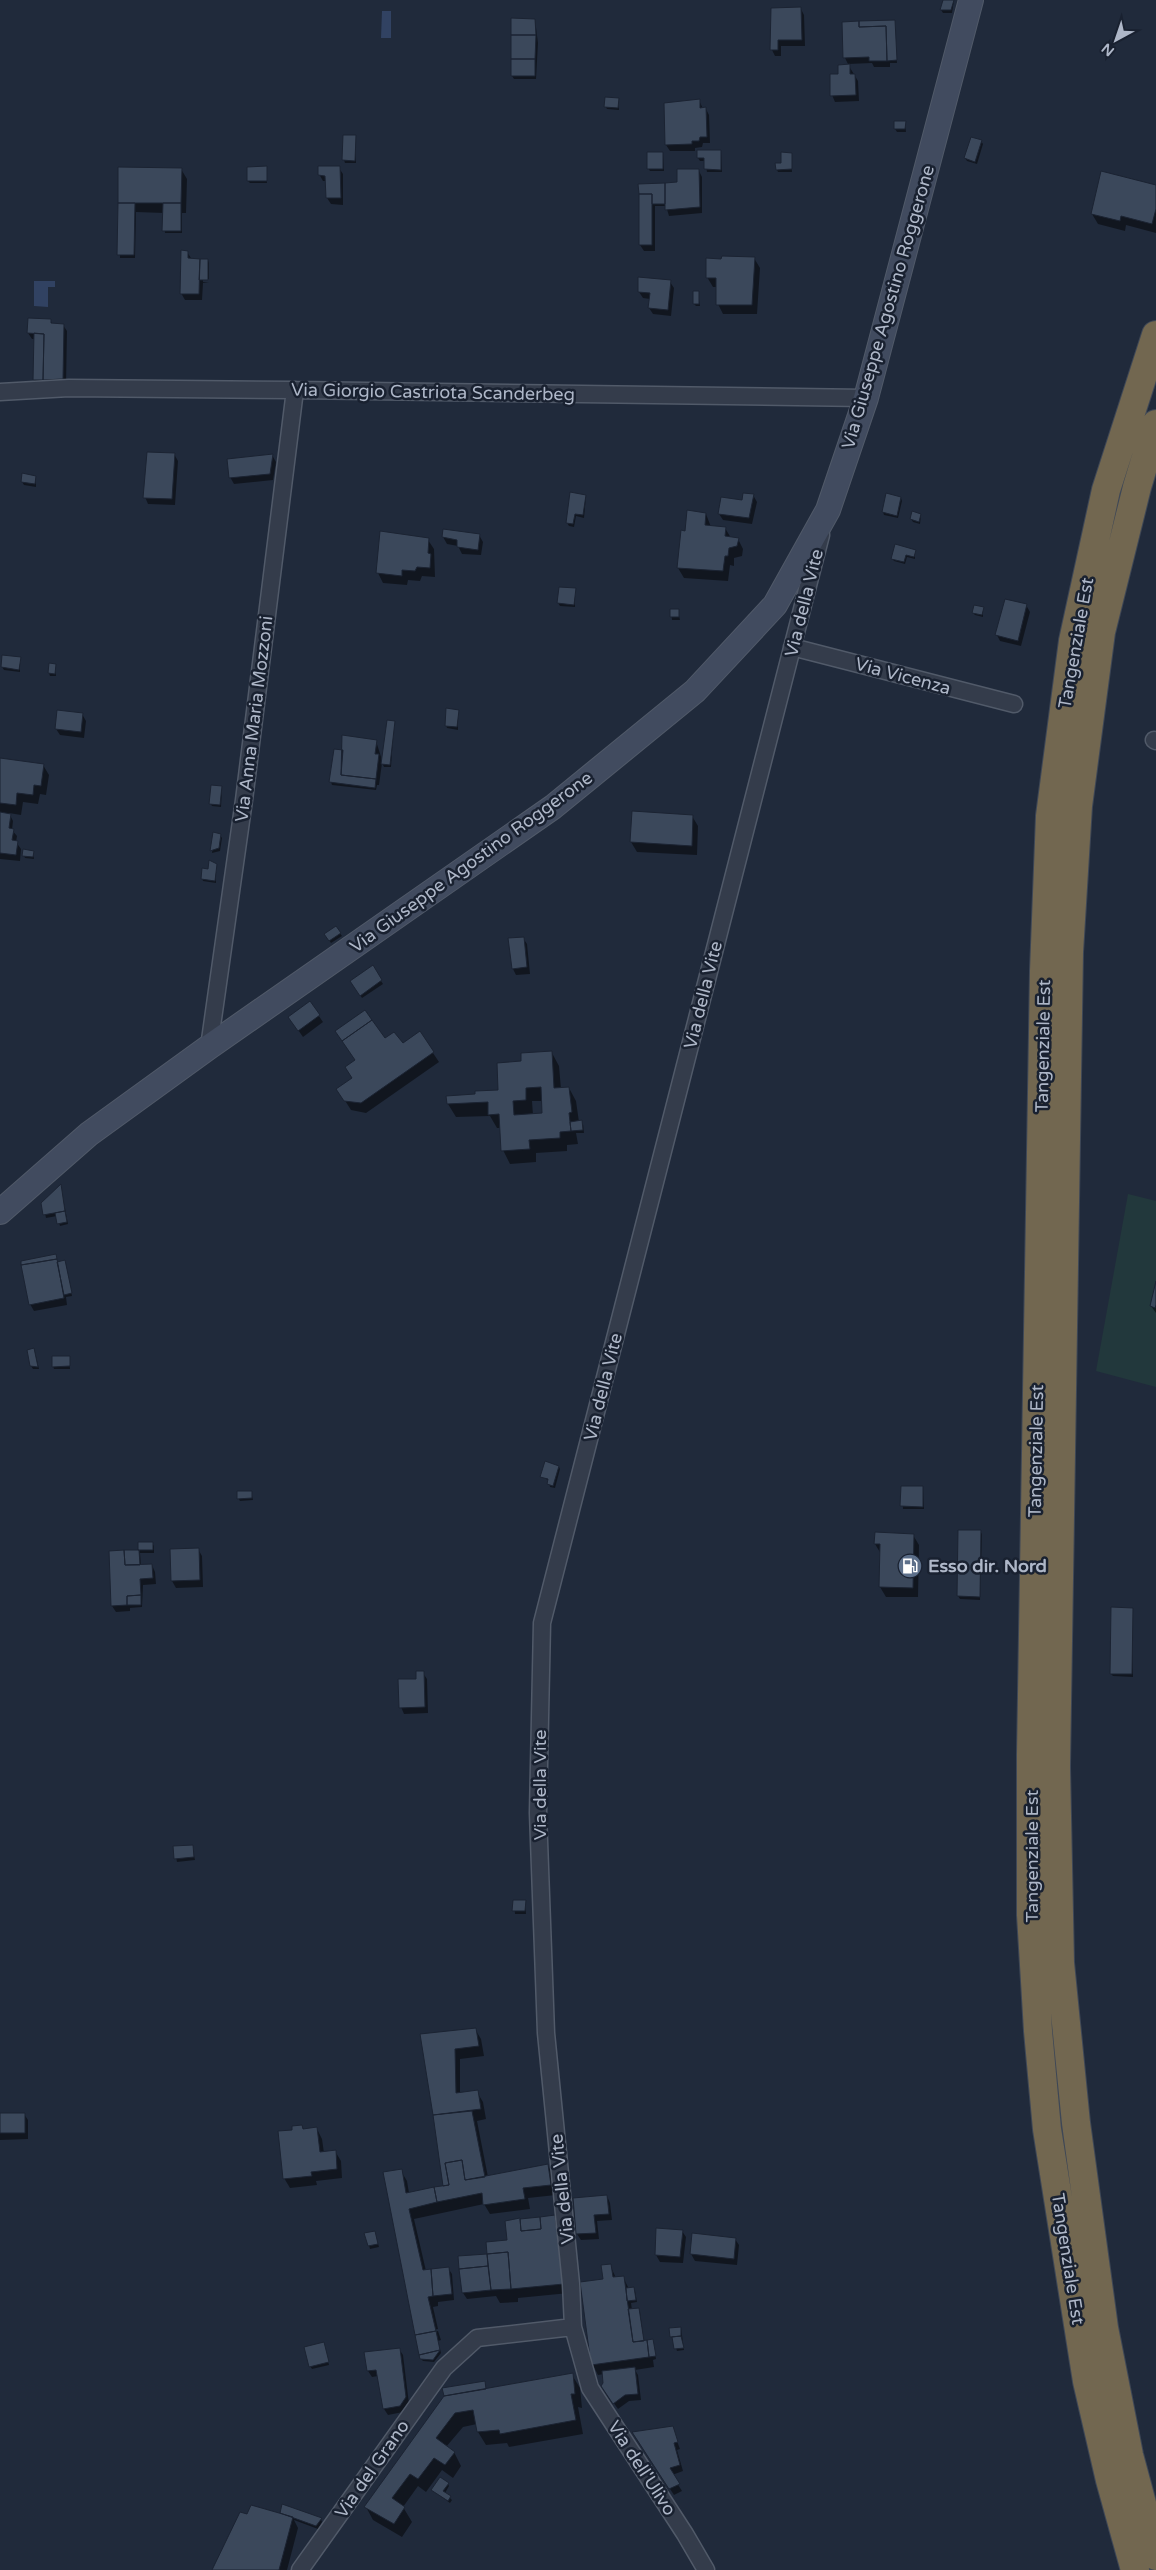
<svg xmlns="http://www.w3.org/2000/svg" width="1156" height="2570" font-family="'Varela Round',sans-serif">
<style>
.green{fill:#22383c}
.water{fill:#314262}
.shadow{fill:#0007;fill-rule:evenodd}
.building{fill:#3b485b;stroke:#1b2332;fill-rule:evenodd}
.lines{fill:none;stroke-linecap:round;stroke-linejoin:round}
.street-casing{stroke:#515a69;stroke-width:19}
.secondary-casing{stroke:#515a69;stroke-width:26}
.highway-casing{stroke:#3e4756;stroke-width:30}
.street{stroke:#343c4b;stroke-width:16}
.secondary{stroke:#414b5f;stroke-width:24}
.highway{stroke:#726750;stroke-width:28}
.labels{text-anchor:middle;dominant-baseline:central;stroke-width:5;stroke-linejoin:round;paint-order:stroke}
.street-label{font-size:18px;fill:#aeb7c8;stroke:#192130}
.poi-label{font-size:18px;font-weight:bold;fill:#aeb7c8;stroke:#192130;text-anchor:start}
</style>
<rect width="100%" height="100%" fill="#202a3b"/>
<path class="green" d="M1128,1194L1156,1201V1387L1096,1371Z"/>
<path class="water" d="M382,11H391V38H381Z
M34,281H55V287H48V307L34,306Z"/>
<path class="shadow" d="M945,0H954L952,13H943L941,10Z
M772,9H801L804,15L805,46H781V56H775L772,50Z
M535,20L538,43L536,79H514L512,76Z
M894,21L897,63H890V67H874L872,63L848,64L845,58Z
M849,66L858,81L859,101L835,102L832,95L839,75Z
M618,99L619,110L607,109L605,106Z
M699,100L703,109H706L709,115L710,143H703L702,147L695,148V151H670L666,145Z
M905,123L906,132H897L895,129Z
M355,136L356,163H345L344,160Z
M981,141L983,144L977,164L967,161L965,158Z
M698,151H721L722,172H707L705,161H700L698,158Z
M663,153L664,171H650L648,168Z
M791,154L792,172H778L777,170Z
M266,168L267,183H250L248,181Z
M339,168L343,174V205L331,204L327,198V181H323L319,174Z
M181,169L187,179L186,213H182V233H165L164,213L136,212L135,258H120L119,203Z
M699,171L702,177V213L669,216L666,206H655V251H644L640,245V185L679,183Z
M1156,186V233L1126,225L1125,231L1098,224L1092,214Z
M187,252L191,258L208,260L209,263V279H203V282L209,283H203L202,300H185L181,293Z
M754,258L760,268L757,314H723L718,304V287H713L707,277Z
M670,282L674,288L671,316L653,314L649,308L650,299L643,298L639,292Z
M698,293L700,306H696L694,304Z
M50,320L53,325H63L67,331L66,385L36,383L34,380L35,339H32L28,333Z
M174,454L178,461L175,505L148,504L145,497Z
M272,455L276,462L273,480L234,484L230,477Z
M36,477V487L24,485L22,482Z
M753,495L757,502L752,524L723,520L719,514Z
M586,496L584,518L576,516L574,527L569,526L567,523Z
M901,498L902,501L898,518L884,515L883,512Z
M706,514L711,527L725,528L731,538L738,539L743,549L742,556L734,558V566L730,565L728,581L684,578L678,568L686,532Z
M921,515L920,524L913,522L911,519Z
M444,531L479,535L483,542L481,555L462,554L458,546L447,544L443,537Z
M428,540L434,549L435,577L422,576L420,581L408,580L407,585L383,583L378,573Z
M915,551V559L907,557L905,564L894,561L892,558Z
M575,589V607L560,606L558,603Z
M1026,605L1030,612L1021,646L1000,641L997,635Z
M983,609V617L975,615L973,613Z
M671,610H678L680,620H672Z
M20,658V672L4,670L2,667Z
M55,665L56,676H50L49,673Z
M458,711V730L447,728L446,725Z
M82,714L86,721L84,738L60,735L56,729Z
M394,722L391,767H384L382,763L379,785H377L376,790L332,785L331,782L341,751L343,737L376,741L383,763Z
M0,759L43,765L49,775L46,795L40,794L38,804L23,802L21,815L9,813L13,821L12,830L17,836L16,842L21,849L20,861L0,859Z
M222,788L221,807L212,806L210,803Z
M692,816L698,826L697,855L637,852L631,842Z
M214,834L220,835L222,838L220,851L212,853Z
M33,852L34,859L25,858L24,856Z
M216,865V883L203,881L202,878Z
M336,928L342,936L331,943L326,935Z
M523,938L527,944L530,974L516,975L513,969L509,939Z
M372,967L383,984L362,998L351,981Z
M310,1003L323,1022L303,1037L294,1024Z
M384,1040L433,1053L439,1062L366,1113L351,1110L344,1099L353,1079L356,1061L345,1044Z
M552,1053L559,1066L561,1089L569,1088L576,1101L579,1122L583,1124L584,1133H576L578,1144L567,1145V1151L536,1153V1162L510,1164L503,1150L501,1128H497L490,1116L456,1117L448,1104V1097L476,1096L499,1091L522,1062ZM532,1101H543V1115H533Z
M61,1188L68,1224L60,1226L57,1216L46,1218L43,1204Z
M55,1256L58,1263L65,1262L66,1264L72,1296L66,1297L67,1305L34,1311L30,1304Z
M1156,1286V1313L1151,1306Z
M34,1349L35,1352L39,1369H33L31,1366Z
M69,1357L70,1369H54L53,1366Z
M559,1467L560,1469L555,1488L550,1487L549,1481L542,1476Z
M902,1487H923L924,1509H903Z
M251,1492L253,1500L240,1501L238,1498Z
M960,1531H980L982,1534L980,1600L960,1599L958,1596Z
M913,1535L919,1545L918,1597H886L880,1587L881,1554L875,1544Z
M139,1543H152L154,1546V1553H140L141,1566L152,1565L155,1572L156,1584L143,1585L142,1607L130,1608V1611L116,1612L112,1606L110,1552L140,1551Z
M198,1549L202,1556L203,1587L176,1588L172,1581L171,1550Z
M1132,1609L1133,1677L1113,1676L1111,1674Z
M423,1673L427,1679L428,1713L404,1714L401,1707Z
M192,1846L195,1860L177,1862L174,1847Z
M514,1901H525L526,1914H515Z
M475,2029L481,2039L484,2056L460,2059V2094L477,2092L483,2102L486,2119L477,2121L488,2177L548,2166L553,2175L556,2195L528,2198L530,2209L490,2214L484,2204L414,2219L426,2271L448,2268L452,2274L454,2300L438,2302V2306L433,2307L438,2329L419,2333L420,2335L438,2331L441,2340L438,2341L441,2353L434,2362L423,2361L421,2359L401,2171L407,2181L409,2193L444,2187L422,2035Z
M0,2114H24L28,2120V2139L0,2140Z
M302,2126L304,2130L317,2129L322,2139L324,2153L335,2151L341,2161L342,2178L316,2181L317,2185L290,2188L284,2178L293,2131Z
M607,2196L610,2203L612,2220L597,2221L599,2239L581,2240L577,2234Z
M555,2217L561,2227L569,2293L518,2298V2302L500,2303L496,2296L467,2299L463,2293L459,2258L489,2255Z
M658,2229L682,2231L686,2237L683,2263L660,2262L656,2255Z
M375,2232L379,2247L370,2249L366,2234Z
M693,2235L735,2239L739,2245L737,2265L695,2261L691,2254Z
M610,2265L616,2278L623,2277L629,2289L634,2288L635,2291L637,2302L631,2303L632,2310L639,2309L640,2312L644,2342L653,2341L656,2359L653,2360L654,2367L635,2370L638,2375L641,2400L629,2401L618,2409L606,2392L604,2374L598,2375L593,2365L604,2280Z
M681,2328L684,2350L677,2351L670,2329Z
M324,2344L329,2365L312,2369L310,2366Z
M399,2349L403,2355L409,2404L403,2412L388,2415L384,2409L378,2376L372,2377L368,2371Z
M572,2375L580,2388L582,2408L578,2407L583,2434L509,2447L507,2443L486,2445L478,2432L477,2424L463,2427L446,2447L454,2452L461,2466L453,2478L442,2470L426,2492L418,2486L403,2507L412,2522L402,2537L373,2520L366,2507L484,2382L486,2390Z
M672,2428L680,2449L677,2450L683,2471L672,2475L682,2491L674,2495L637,2438Z
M448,2484L449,2486L445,2493L452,2500L450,2503L432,2490Z
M283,2506L321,2519L322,2522L318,2529L294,2520L298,2528L287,2570H214L248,2516L281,2515Z"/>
<path class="building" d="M943,0H954L951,10H940Z
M801,7L802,40H778V50H770L771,8Z
M511,18L535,19L536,35H511Z
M895,20L897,60L887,61L886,26L859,27V21Z
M859,21V27L886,26L887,61H869V57L843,58L842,22Z
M511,35H536L535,59H511Z
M511,59H535V76H511Z
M850,64V74H855L856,95L830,96V74H838V65Z
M605,97L619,98L618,108L604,107Z
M700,99V108L706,107L707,137H700L699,141H692V144L665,145L664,103Z
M894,121H906L905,129H894Z
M343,135H356L355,161L342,160Z
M971,137L982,140L975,162L964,158Z
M697,150H721V170L704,169V158H697Z
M647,152H663V169H647Z
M781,152L792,153V169L776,170L775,163H781Z
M267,166V181H247V167Z
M318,166H340L341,198H326L325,176L318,175Z
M118,167L182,168L181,203H118Z
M677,169H699L700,207L665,210V183L677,182Z
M1101,171L1156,185V209L1152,224L1121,216L1120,221L1091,214Z
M665,183V204H652V194H639L638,184Z
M639,194H652V245H639Z
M118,203H135L134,255H117Z
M163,203H181V231H162Z
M181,250L188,251V258L200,259L199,294H180Z
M722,256L755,257L752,305H716V278H706V258L721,259Z
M200,259H208V280H199Z
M638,277L671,280L668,310L648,308L650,293L638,292Z
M693,291H699V304H693Z
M28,318L51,319V323L64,324L63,379L43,380L44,334L27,333Z
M34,333L44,334L43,380H33Z
M147,452L175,453L172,499L143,498Z
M273,454L270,474L229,478L227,459Z
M22,473L36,476L35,484L21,482Z
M570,492L586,495L583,515L575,514L573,524L566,523Z
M743,493L754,494L749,518L718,514L721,497L742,500Z
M886,493L901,497L897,516L882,512Z
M687,510L706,513L705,525L726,527L725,536L739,538L737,546L729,548L728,556H725L723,571L677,568L681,530L685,531Z
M912,511L921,514L919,522L910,519Z
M443,529L480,534L478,550L457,547V540L442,537Z
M380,531L429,538L428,553L431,554L430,568L417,567L415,571L402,570V576L376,573Z
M895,544L916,550L914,557L906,555L904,562L891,559Z
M559,587L576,588L574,605L557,603Z
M1005,599L1027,604L1018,641L995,635Z
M974,605L984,607L982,615L972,613Z
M670,609H679V617H670Z
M2,655L21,657L19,670L1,667Z
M49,663L56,664L55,674L48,673Z
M446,708L459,710L457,727L445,726Z
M57,710L83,713L81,732L55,729Z
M387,720L395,721L390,765L381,764Z
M342,735L377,740L375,754H379L376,779L341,775Z
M334,749L343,750L341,775L376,779L375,788L329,782Z
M0,758L44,764L41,786L34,785L33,795L17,793L16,805L0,803Z
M211,785L222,786L220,805L209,804Z
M632,811L693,815L692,846L630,842Z
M0,812L11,814L9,828L14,829L12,840L18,841L16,855L0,853Z
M213,832L221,834L219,848L210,851Z
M23,849L34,851L33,857L22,856Z
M209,860L217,864L215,881L201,879L202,868L208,869Z
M336,926L341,933L329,941L324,934Z
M524,937L527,967L512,969L508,938Z
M373,965L382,980L360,996L350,981Z
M310,1001L320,1015L298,1031L288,1017Z
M365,1010L372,1020L342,1041L335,1031Z
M372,1020L385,1038L394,1032L403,1043L420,1031L434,1052L361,1103L344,1101L336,1089L352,1078L345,1067L355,1060L342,1041Z
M552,1051L554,1088L569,1087L572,1112L569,1113L571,1131L560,1132V1138L529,1140L530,1149L501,1151L499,1114L488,1115V1102L447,1104L446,1096L475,1094V1091L498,1090L497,1063L521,1061V1053ZM541,1087L542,1113L514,1115L513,1101L526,1100V1088Z
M582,1120L583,1130L571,1131L570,1122Z
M61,1184L65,1211L43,1215L41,1203Z
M65,1211L67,1222L57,1224L55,1213Z
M56,1254L57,1259L21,1265V1261Z
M57,1259L64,1298L29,1305L21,1265Z
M65,1260L72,1293L64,1295L57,1262Z
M1156,1281V1305L1155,1308L1150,1306Z
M34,1348L38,1367L30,1366L27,1350Z
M52,1356H70V1366L52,1367Z
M545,1461L559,1466L553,1486L547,1484L548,1479L540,1477Z
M901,1486H923V1507L900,1506Z
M237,1491H252V1498L237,1499Z
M958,1530H981L980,1597L957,1596Z
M875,1532L914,1534L913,1588L879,1587L880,1544H874Z
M138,1542H153V1550H138Z
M199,1548L200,1580L171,1581L170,1549Z
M124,1550L125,1565L152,1564L153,1578L140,1579L141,1595L127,1596V1605L111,1606L109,1551Z
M124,1550H139L140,1565H125Z
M141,1595V1605H127V1596Z
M1111,1607L1133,1608L1132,1674H1110Z
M416,1671H424L425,1707L399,1708L398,1679H416Z
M193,1845L194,1857L174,1859L173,1846Z
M513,1900H526L525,1911H512Z
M476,2028L479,2046L455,2049L456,2093L478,2090L481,2109L433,2115L420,2034Z
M472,2111L485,2177L465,2180L462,2160L445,2163L449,2185L443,2186L433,2115Z
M0,2113H25V2133H0Z
M302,2125L303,2129L317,2127L320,2152L336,2150L337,2169L311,2172L312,2176L283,2179L278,2131L292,2130V2126Z
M462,2160L465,2180L548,2164L551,2185L523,2188L525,2199L483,2205L482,2193L437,2202L434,2187L449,2185L445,2163Z
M402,2169L406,2193L434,2187L437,2202L409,2209L423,2270L431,2269L433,2296L428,2297L436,2331L415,2335L383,2172Z
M607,2195L609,2214L594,2215L596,2233L576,2234L573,2198Z
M555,2215L564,2284L511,2289L508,2252L487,2254L486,2242L507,2240L505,2221L520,2218L521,2231L541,2229L540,2217Z
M540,2217L541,2229L521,2231L520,2219Z
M656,2228L683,2230L680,2257L655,2255Z
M375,2231L378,2244L368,2246L364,2233Z
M692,2233L736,2238L734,2259L690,2254Z
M508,2252L511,2289L491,2290L487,2254Z
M487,2254L488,2266L459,2269L458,2256Z
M611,2264L613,2277L624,2276L633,2342L647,2340L649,2357L591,2365L580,2282L603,2279L601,2265Z
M488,2266L491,2290L462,2293L459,2269Z
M449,2267L452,2294L433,2296L431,2269Z
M634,2287L636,2300L627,2301L626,2288Z
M639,2308L644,2341L633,2342L628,2309Z
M681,2327V2336L670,2337L669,2328Z
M436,2331L440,2350L419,2355L415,2335Z
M681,2336L684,2348L674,2349L672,2337Z
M653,2339L656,2356L649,2357L647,2340Z
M324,2342L329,2362L309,2367L304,2347Z
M400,2348L406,2397L400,2406L383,2409L376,2370L367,2371L364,2352Z
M440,2350L433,2360L420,2359L419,2355Z
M635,2367L638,2394L625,2395L613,2404L601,2386L603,2383L602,2371Z
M573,2373L575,2394H571L576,2420L500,2434L499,2430L477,2432L473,2410L455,2413L436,2438L455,2452L445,2465L434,2458L418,2479L410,2474L392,2498L405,2507L394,2524L364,2507L444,2396Z
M485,2381L486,2389L444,2396L442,2388Z
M673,2426L678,2442L674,2443L680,2465L670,2468L680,2484L669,2489L632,2432Z
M440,2477L449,2483L443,2491L451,2496L448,2501L431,2490Z
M282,2504L322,2518L316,2526L280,2513Z
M251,2505L293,2517L279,2570H212L240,2512L247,2514Z"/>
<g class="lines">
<g class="street-casing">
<path id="street" d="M0,392L69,388L295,390L866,398
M792,647L1014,704
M1154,740L1156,741
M209,1047L244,800L295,390
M300,2570L444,2368L477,2338L573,2327
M706,2570L685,2534L590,2388L573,2327L571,2284L546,2033L538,1813L542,1623L821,535"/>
</g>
<g class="secondary-casing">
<path id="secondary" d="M0,1212L89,1134L209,1047L553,807L695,691L775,605L828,510L866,398L971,0"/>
</g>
<g class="highway-casing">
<path id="highway" d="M1156,424L1137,487L1101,632L1078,806L1069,952L1056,1767L1060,1963L1076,2123L1104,2328L1129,2455L1156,2556
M1135,2570L1110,2480L1087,2381L1047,2129L1038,2031L1031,1915V1754L1044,971L1050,816L1073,641L1106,490L1156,335"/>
</g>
<use href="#street" class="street"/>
<use href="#secondary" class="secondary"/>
<use href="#highway" class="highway"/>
</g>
<defs>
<g id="fuel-disc" transform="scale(1.25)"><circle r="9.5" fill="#5c6f8a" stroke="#192130"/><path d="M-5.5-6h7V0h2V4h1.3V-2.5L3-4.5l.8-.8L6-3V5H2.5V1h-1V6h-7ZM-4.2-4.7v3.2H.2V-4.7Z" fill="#fff"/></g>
</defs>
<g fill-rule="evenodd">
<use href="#fuel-disc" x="910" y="1566"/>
</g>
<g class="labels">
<g class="street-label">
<text transform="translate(888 307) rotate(-74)">Via Giuseppe Agostino Roggerone</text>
<text transform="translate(433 392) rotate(1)">Via Giorgio Castriota Scanderbeg</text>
<text transform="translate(804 603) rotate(-76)">Via della Vite</text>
<text transform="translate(1076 643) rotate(-80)">Tangenziale Est</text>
<text transform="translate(903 676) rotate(15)">Via Vicenza</text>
<text transform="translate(254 719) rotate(-83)">Via Anna Maria Mozzoni</text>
<text transform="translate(471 862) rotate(-36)">Via Giuseppe Agostino Roggerone</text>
<text transform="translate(703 995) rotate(-76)">Via della Vite</text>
<text transform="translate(1043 1046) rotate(-89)">Tangenziale Est</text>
<text transform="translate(603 1387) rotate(-76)">Via della Vite</text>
<text transform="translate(1036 1451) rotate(-89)">Tangenziale Est</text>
<text transform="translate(540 1785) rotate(-90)">Via della Vite</text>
<text transform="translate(1032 1856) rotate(-90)">Tangenziale Est</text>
<text transform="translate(562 2189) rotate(-96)">Via della Vite</text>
<text transform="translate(1068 2259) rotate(81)">Tangenziale Est</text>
<text transform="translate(642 2468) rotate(57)">Via dell'Ulivo</text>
<text transform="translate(372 2469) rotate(-55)">Via del Grano</text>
</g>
<g class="poi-label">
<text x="928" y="1566">Esso dir. Nord</text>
</g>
</g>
<g transform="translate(1116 40) rotate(220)" stroke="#192130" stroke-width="4" paint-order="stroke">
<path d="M0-4L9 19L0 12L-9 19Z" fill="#aeb7c8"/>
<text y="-8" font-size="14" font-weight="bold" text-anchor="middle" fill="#aeb7c8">N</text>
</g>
</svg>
